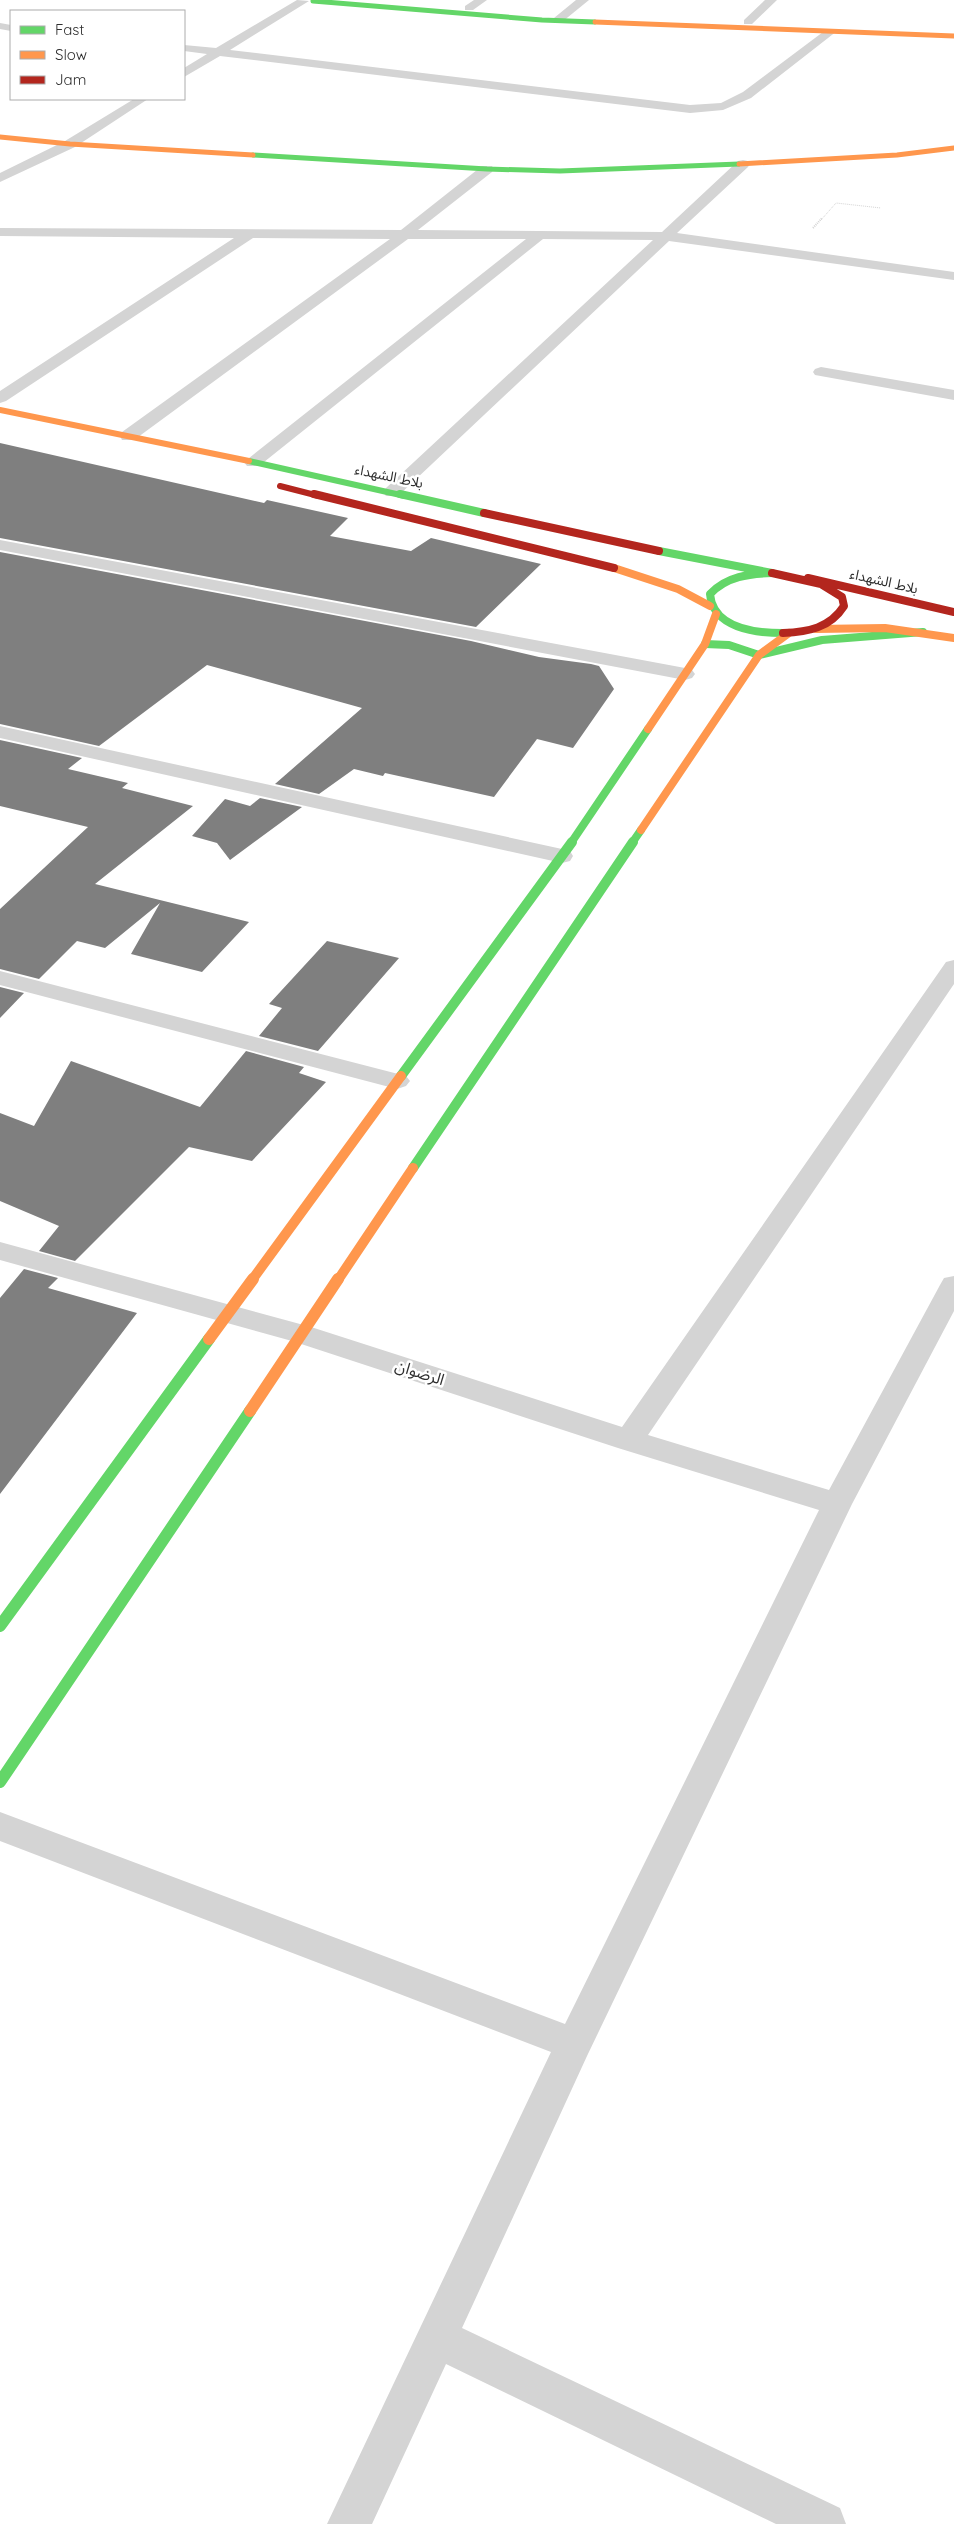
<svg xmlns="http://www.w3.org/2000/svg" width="954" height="2524" font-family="Quicksand,'Noto Sans Arabic',sans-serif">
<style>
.building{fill:#7f7f7f}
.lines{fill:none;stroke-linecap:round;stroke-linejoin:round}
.path-far1{stroke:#d4d4d4;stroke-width:1;stroke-dasharray:1 1;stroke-linecap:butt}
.path{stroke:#d4d4d4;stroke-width:2;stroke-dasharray:1 1;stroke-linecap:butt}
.street{fill:#d4d4d4;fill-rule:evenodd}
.fast-far4{stroke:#63d668;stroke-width:5}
.fast-far3{stroke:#63d668;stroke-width:6}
.fast-far2{stroke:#63d668;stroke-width:8}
.fast-far1{stroke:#63d668;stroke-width:10}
.fast{stroke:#63d668;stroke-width:12}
.slow-far4{stroke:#ff974d;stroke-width:5}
.slow-far3{stroke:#ff974d;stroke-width:6}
.slow-far2{stroke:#ff974d;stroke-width:8}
.slow-far1{stroke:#ff974d;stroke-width:10}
.slow{stroke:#ff974d;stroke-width:12}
.jam-far1{stroke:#b3261e;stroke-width:6}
.jam{stroke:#b3261e;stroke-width:8}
.labels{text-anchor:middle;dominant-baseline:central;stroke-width:5;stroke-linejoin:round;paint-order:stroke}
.far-street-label{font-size:14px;fill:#2f2f2f;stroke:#fff}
.street-label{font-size:16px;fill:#2f2f2f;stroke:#fff}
</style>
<rect width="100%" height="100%" fill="#fff"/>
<path class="building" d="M0,443L264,503L267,500L348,518L330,536L411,551L431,538L541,564L476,627L0,538Z
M0,552L471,641L539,657L591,664L599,666L614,689L573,748L537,739L494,797L385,773L383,776L354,769L319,794L275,784L362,708L207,665L99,746L0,724Z
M0,740L82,758L68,769L128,783L122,788L193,806L95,884L249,922L202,972L131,954L160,903L105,948L77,941L39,979L0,969V909L88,827L0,806Z
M260,798L302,807L230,860L217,843L192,836L225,799L250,806Z
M327,941L399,958L318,1051L259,1036L282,1008L269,1004Z
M0,987L24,993L0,1018Z
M246,1051L304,1067L299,1073L326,1082L252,1161L189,1147L75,1261L39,1251L59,1226L0,1201V1113L34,1126L71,1061L200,1107Z
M24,1269L58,1278L48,1288L137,1313L0,1494V1298Z"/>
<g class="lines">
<path class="path-far1" d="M821,220L836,203L881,208"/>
<path class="path" d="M813,228L822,218"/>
<path class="street" d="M297,0L309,1L230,50L690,105L721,103L743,92L827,29H835L837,31L751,98L723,110L690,113L220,56L184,77V68L207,54L184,51V45L216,48Z
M474,0H487L473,10H465V6Z
M576,0H589L562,22H554V18Z
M765,0H777L752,24H744V20Z
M0,23L11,25V31L0,29Z
M134,99H148L75,147L0,182V173L65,141Z
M743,160L748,161L750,164L748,167L677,233L954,272V280L669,241L398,496H386L383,492L386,488L653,240L543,239L259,466H247L244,462L526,239H408L134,440H122L120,436L122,432L390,239L253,238L6,401L0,403V391L234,238L0,236V228L401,230L482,166H492L494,169L492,172L418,230L662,232L738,161Z
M821,367L954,390V400L815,375L813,372L815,369Z
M0,540L685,668L692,670L695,674L692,678L685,680L0,550Z
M0,726L562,849L570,851L573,856L570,861L562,863L0,738Z
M954,960V984L648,1435L829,1490L940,1285L944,1278L954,1276V1311L852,1504L587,2056L462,2328L840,2508L846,2524H776L446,2364L372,2524H327L551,2052L0,1841V1812L565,2024L819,1510L618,1448L292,1341L0,1260V1242L311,1327L622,1427L946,962Z
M0,971L406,1076L410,1081L406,1086L397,1089L0,985Z"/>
<path class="fast-far4" d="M313,1L542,20L595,22
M253,155L487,169L560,171L739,164"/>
<path class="fast-far3" d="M249,461L405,496"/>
<path class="fast-far2" d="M400,494L484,513
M659,551L772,573
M772,573C749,574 727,576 710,594C713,628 755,633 783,633
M705,644L729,645L759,655L822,640L923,632
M571,843L648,729
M632,843L641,830"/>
<path class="fast-far1" d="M401,1076L572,842
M413,1168L633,842"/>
<path class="fast" d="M0,1626L209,1339
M0,1782L250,1411"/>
<path class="slow-far4" d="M595,22L954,36
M0,137L70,144L253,155
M739,164L897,155L954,148"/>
<path class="slow-far3" d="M0,410L249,461"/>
<path class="slow-far2" d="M614,568L678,589L710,606
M816,629L885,628L954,638
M648,729L705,644L716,614
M641,830L759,655L789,633"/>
<path class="slow-far1" d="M252,1280L401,1076
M338,1280L413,1168"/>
<path class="slow" d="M209,1339L253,1279
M250,1411L338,1279"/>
<path class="jam-far1" d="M280,486L319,496"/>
<path class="jam" d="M314,494L614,568
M484,513L659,551
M772,573L821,584L842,597L844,606C830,628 808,632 783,633
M808,578L954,612"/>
</g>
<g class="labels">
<g class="far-street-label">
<text transform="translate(389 476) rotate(12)">بلاط الشهداء</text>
<text transform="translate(884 581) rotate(13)">بلاط الشهداء</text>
</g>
<g class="street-label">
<text transform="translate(420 1372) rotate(18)">الرضوان</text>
</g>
</g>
<rect x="10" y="10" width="175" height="90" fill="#ffffff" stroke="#acacac"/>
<rect x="20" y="26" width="25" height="8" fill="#63d668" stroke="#acacac"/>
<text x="55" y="35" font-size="15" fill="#2f2f2f">Fast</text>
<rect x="20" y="51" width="25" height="8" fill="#ff974d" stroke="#acacac"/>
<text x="55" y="60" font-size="15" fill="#2f2f2f">Slow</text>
<rect x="20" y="76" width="25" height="8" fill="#b3261e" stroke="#acacac"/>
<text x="55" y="85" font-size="15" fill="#2f2f2f">Jam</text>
</svg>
